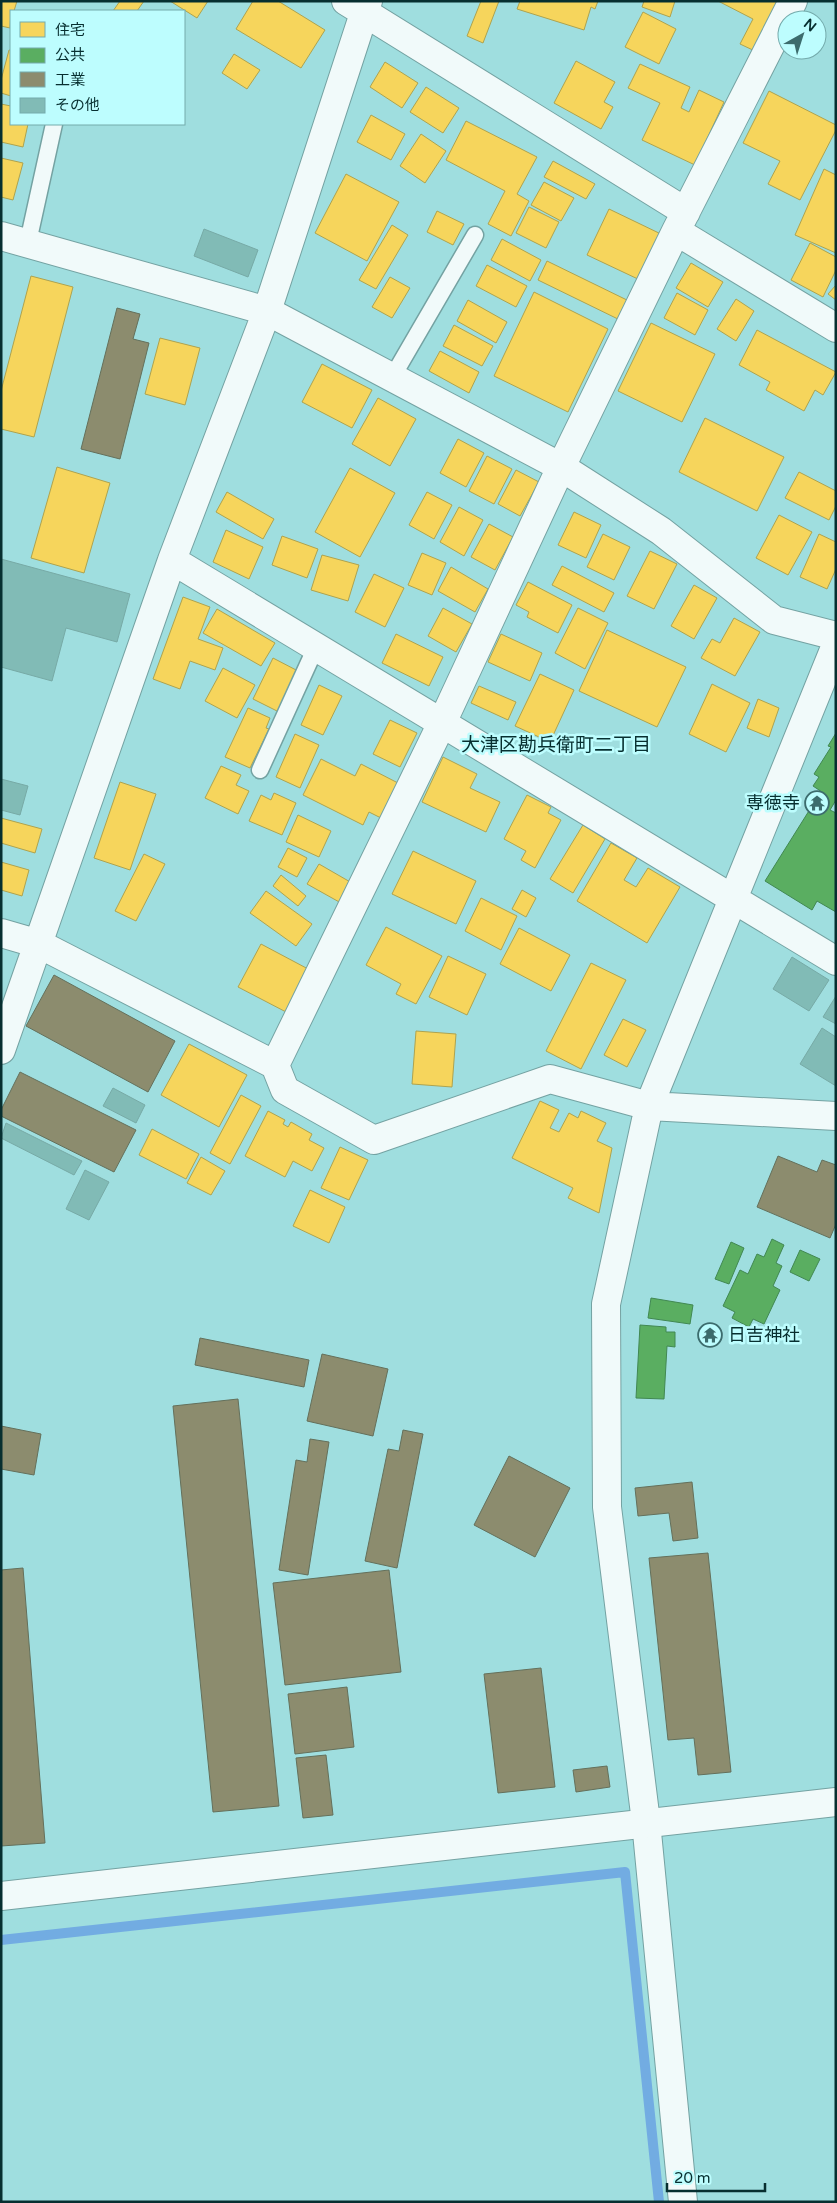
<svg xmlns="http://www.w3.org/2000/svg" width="837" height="2203" font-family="'Varela Round','Noto Sans JP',sans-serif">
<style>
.homes{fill:#f6d55c;stroke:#aea34f}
.public{fill:#5aae61;stroke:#418852}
.industry{fill:#8c8c6e;stroke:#64705b}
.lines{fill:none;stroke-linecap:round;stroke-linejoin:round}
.stream{stroke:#72ace2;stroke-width:10}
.building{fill:#81bbb6;stroke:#77aaa6}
.service-casing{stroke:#74a2a2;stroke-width:19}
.minor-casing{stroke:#74a2a2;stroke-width:30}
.tertiary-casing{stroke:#74a2a2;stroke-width:30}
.service{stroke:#f1fafa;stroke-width:16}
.minor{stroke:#f1fafa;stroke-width:28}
.tertiary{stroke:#f1fafa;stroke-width:28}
.labels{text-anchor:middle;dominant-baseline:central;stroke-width:5;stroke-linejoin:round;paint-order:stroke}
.poi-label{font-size:18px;fill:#072f30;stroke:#bdfdfe;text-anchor:end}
.neighbourhood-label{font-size:19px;fill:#072f30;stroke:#bdfdfe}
</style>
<rect width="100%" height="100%" fill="#9fdedf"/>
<path class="homes" d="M1,1H17L14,11H11L10,28L1,26Z
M120,1H144L137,11H113Z
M170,1H208L197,18Z
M253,1H278L325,30L301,68L236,29Z
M481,1H499L483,43L467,36Z
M520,1H598L595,9L591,7L584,30L517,9Z
M644,1H675L670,17L642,7Z
M718,1H783L757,52L740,44L753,19Z
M643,12L676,29L659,64L625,47Z
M9,50H11V96L1,93V80Z
M234,54L260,70L247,89L222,73Z
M576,61L615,82L604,102L613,107L601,129L554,103Z
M385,62L418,83L402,108L370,87Z
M640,64L690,87L681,108L689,112L699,90L724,102L695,165L642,140L660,103L628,88Z
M426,87L459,108L443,133L410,112Z
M769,91L836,125V130L800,200L768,184L780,161L743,143Z
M1,104L11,106V124H28L23,147L1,142Z
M371,115L405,134L391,160L357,142Z
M466,121L537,157L517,194L529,201L511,236L488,224L505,191L446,160Z
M421,134L446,151L425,183L400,166Z
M1,158L23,163L13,200L1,197Z
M553,161L595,184L586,199L544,177Z
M824,169L836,175V253L795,235Z
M346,174L399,202L367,261L315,233Z
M544,182L574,198L561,221L531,205Z
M529,207L559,222L546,248L516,233Z
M609,209L663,235L640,280L587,255Z
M437,211L464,224L453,245L427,232Z
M392,225L408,235L376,289L359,280Z
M502,239L541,260L530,281L491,260Z
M810,243L836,257V270L823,297L791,280Z
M547,261L631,302L622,321L538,280Z
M691,263L723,282L708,307L676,288Z
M487,265L527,286L516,307L476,286Z
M31,276L73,287L34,437L1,429V391Z
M390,277L410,288L392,318L372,307Z
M836,285V300L828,294Z
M534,292L608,329L568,412L494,376Z
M677,293L708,310L695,335L664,318Z
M736,299L754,311L736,341L717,329Z
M468,300L507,322L496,343L457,321Z
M651,323L715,354L682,422L618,391Z
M454,325L493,346L482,366L443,346Z
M757,330L836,372L823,395L815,390L804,411L766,390L770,382L739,365Z
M160,338L200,348L185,405L145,394Z
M440,351L479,372L469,393L429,371Z
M322,364L372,390L352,428L302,402Z
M378,398L416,419L390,466L352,444Z
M705,418L784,457L757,511L679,472Z
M458,439L484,453L466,487L440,473Z
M487,456L512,469L494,504L469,491Z
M57,467L110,483L84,573L31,558Z
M350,468L395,493L360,557L315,532Z
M516,470L539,482L520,516L498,504Z
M799,472L836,491V506L829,520L785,498Z
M227,492L274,519L263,539L216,512Z
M427,492L452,505L434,539L409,525Z
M459,507L483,520L464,556L440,542Z
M574,512L601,525L586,558L558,545Z
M779,515L812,532L788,575L756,558Z
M489,524L513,537L495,570L471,557Z
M226,530L263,547L249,579L213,562Z
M603,534L630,547L614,580L587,567Z
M819,534L836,542V569L827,589L800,577Z
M282,536L318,549L307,578L272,565Z
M650,551L677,564L654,609L627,596Z
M422,553L446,563L432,595L408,585Z
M322,555L359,565L348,601L311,590Z
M562,566L614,593L604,612L552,585Z
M451,567L488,589L475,612L438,591Z
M374,574L404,588L385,627L355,612Z
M528,582L572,605L558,633L527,617L529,612L516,605Z
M694,585L717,598L694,639L671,626Z
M183,597L210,607L198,639L223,648L215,670L190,661L180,689L153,679Z
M443,608L472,624L456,652L428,636Z
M578,608L608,623L585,669L555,653Z
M217,609L275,643L261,666L203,633Z
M734,618L760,632L735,676L701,658L712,639L720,643Z
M607,630L686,667L657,727L579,691Z
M396,634L443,657L429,686L382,663Z
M501,634L542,653L530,681L488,662Z
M273,658L298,671L279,712L253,699Z
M223,668L255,685L237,718L205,701Z
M540,674L574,690L550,742L515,726Z
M712,684L750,703L726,752L689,734Z
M319,685L342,696L323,735L301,725Z
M479,686L516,702L508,720L471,703Z
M758,699L779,708L769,737L747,728Z
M248,708L270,718L266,728L269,729L250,768L225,757Z
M390,720L417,733L400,767L373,754Z
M295,734L319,745L300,788L276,777Z
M443,757L477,774L470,788L500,802L486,832L422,802Z
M321,759L355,776L361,764L398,783L381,818L369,812L363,825L303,795Z
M221,766L241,775L236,785L249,791L238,814L205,798Z
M120,782L156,794L130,870L94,858Z
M274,793L296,803L282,835L249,821L261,795L271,800Z
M527,795L551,807L548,813L561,820L535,868L521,860L526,851L504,839Z
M298,815L331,831L319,857L286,842Z
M1,818L42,829L35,853L1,843Z
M583,825L605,839L573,893L550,879Z
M611,843L637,858L624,880L636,887L648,868L680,887L647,943L577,901Z
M288,848L307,858L297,877L278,867Z
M413,851L476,881L456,924L392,894Z
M144,854L165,864L136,921L115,911Z
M1,862L29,870L22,896L1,890Z
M319,864L352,883L341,903L307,884Z
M281,875L306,896L298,906L273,886Z
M522,890L536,898L526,917L512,909Z
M266,891L312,924L296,946L250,913Z
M481,898L517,916L501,950L465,931Z
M386,927L442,956L416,1004L396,994L401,984L366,965Z
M519,928L570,955L551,991L500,964Z
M261,944L310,970L288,1013L238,987Z
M448,956L486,974L467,1015L429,997Z
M591,963L626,980L581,1069L546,1051Z
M623,1019L646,1030L627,1067L604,1055Z
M416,1031L456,1034L452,1087L412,1084Z
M189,1044L247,1075L219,1127L161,1095Z
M241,1095L261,1106L230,1164L210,1153Z
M540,1101L559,1110L550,1128L559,1132L569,1113L578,1118L581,1111L606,1123L597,1141L612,1148L599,1213L568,1198L573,1188L512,1158Z
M268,1111L285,1120L283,1124L288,1127L291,1122L312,1134L309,1140L324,1148L312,1171L293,1161L285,1177L245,1156Z
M152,1129L199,1154L186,1179L139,1155Z
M340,1147L368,1160L349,1200L321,1188Z
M201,1157L225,1171L211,1195L187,1183Z
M310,1190L345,1207L329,1243L293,1226Z"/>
<path class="public" d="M836,733V800L830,810L836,813V912L817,901L812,910L765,881L812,806L816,809L825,794L813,786L819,777L814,774L831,747L828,746Z
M772,1239L784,1245L776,1263L782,1266L773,1286L780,1290L764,1324L753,1319L749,1327L732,1318L735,1312L723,1306L740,1270L748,1274L757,1254L764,1257Z
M731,1242L744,1248L729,1284L715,1279Z
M800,1250L820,1259L809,1281L790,1272Z
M651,1298L693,1305L690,1324L648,1318Z
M640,1325L666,1327V1332H675V1347L667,1346L664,1399L636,1398Z"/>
<path class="industry" d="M117,308L140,314L133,339L149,343L120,459L81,449Z
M54,975L175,1041L148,1092L26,1026Z
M20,1072L136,1130L114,1172L1,1116V1110Z
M778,1156L817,1172L822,1160L836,1165V1224L830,1238L757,1207Z
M200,1338L309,1360L304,1387L195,1365Z
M322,1354L388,1369L373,1436L307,1421Z
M238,1399L279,1806L213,1812L173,1406Z
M1,1426L41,1434L34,1475L1,1469Z
M403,1430L423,1434L397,1568L365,1561L388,1449L399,1451Z
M310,1439L329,1442L308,1575L279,1570L296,1460L307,1462Z
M509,1456L570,1488L535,1557L474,1525Z
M692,1482L698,1538L673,1541L669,1513L638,1516L635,1488Z
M708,1553L731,1772L698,1775L694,1738L668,1740L649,1558Z
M23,1568L45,1843L1,1846V1570Z
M389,1570L401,1672L285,1685L273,1583Z
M541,1668L555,1787L498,1793L484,1674Z
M347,1687L354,1747L295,1754L288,1694Z
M326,1755L333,1815L303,1818L296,1758Z
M607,1766L610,1787L576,1792L573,1770Z"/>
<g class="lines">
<path class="stream" d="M1,1940L625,1872L659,2202"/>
</g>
<path class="building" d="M204,229L258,250L248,277L194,256Z
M1,559L130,594L117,642L66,628L52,681L1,667Z
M1,779L28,786L20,815L1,810Z
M792,957L829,980L809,1011L773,989Z
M836,996V1024L823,1017Z
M822,1028L836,1037V1086L800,1064Z
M113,1088L145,1105L136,1123L103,1106Z
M6,1123L82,1161L74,1175L1,1138Z
M85,1170L109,1182L89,1220L66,1209Z"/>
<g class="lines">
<g class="service-casing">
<path id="service" d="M28,242L54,124
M393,376L475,235
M260,770L316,647"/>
</g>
<g class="minor-casing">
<path id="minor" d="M346,1L686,212
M676,231L836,328
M1,236L267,311L561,467L661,531L774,620L836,636
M172,560L836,961
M1,933L39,944L275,1065L285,1090L374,1140L550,1079L649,1106L836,1116
M1,1050L172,560L267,311L368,1
M275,1065L442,723L561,467L676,231L793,1
M683,2202L646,1822L607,1507L606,1304L649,1106L836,645"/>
</g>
<g class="tertiary-casing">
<path id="tertiary" d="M1,1896L836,1802"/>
</g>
<use href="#service" class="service"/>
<use href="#minor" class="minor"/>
<use href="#tertiary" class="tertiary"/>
</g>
<defs>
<g id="temple-ring" transform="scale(1.25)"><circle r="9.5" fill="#bdfdfe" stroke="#3c6c6d" stroke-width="1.5"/><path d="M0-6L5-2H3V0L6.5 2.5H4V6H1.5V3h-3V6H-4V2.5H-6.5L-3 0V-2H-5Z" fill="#3c6c6d"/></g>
</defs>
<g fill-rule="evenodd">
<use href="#temple-ring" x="817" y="803"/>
<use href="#temple-ring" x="710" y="1335"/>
</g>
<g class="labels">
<g class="poi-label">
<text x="800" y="803">専徳寺</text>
<text x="728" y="1335" text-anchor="start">日吉神社</text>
</g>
<g class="neighbourhood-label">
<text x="556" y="745">大津区勘兵衛町二丁目</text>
</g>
</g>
<rect width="837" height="2203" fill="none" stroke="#072f30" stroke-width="5"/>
<rect x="10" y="10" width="175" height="115" fill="#bdfdfe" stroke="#74abac"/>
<rect x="20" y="22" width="25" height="15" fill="#f6d55c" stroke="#74abac"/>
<text x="55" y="35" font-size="15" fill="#072f30">住宅</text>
<rect x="20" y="48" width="25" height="15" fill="#5aae61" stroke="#74abac"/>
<text x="55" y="60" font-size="15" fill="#072f30">公共</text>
<rect x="20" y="72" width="25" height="15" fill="#8c8c6e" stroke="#74abac"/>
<text x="55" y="85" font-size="15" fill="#072f30">工業</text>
<rect x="20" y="98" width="25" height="15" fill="#81bbb6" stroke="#74abac"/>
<text x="55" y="110" font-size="15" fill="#072f30">その他</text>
<g transform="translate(802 35) rotate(39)"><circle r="24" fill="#bdfdfe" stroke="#74abac"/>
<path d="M0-4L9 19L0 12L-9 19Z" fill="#3c6c6d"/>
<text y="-8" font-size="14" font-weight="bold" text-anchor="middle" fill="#072f30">N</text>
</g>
<path d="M667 2183v8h98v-8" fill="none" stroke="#072f30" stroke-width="2.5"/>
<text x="674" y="2183" font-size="15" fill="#072f30" stroke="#bdfdfe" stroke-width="4" paint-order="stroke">20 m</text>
</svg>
